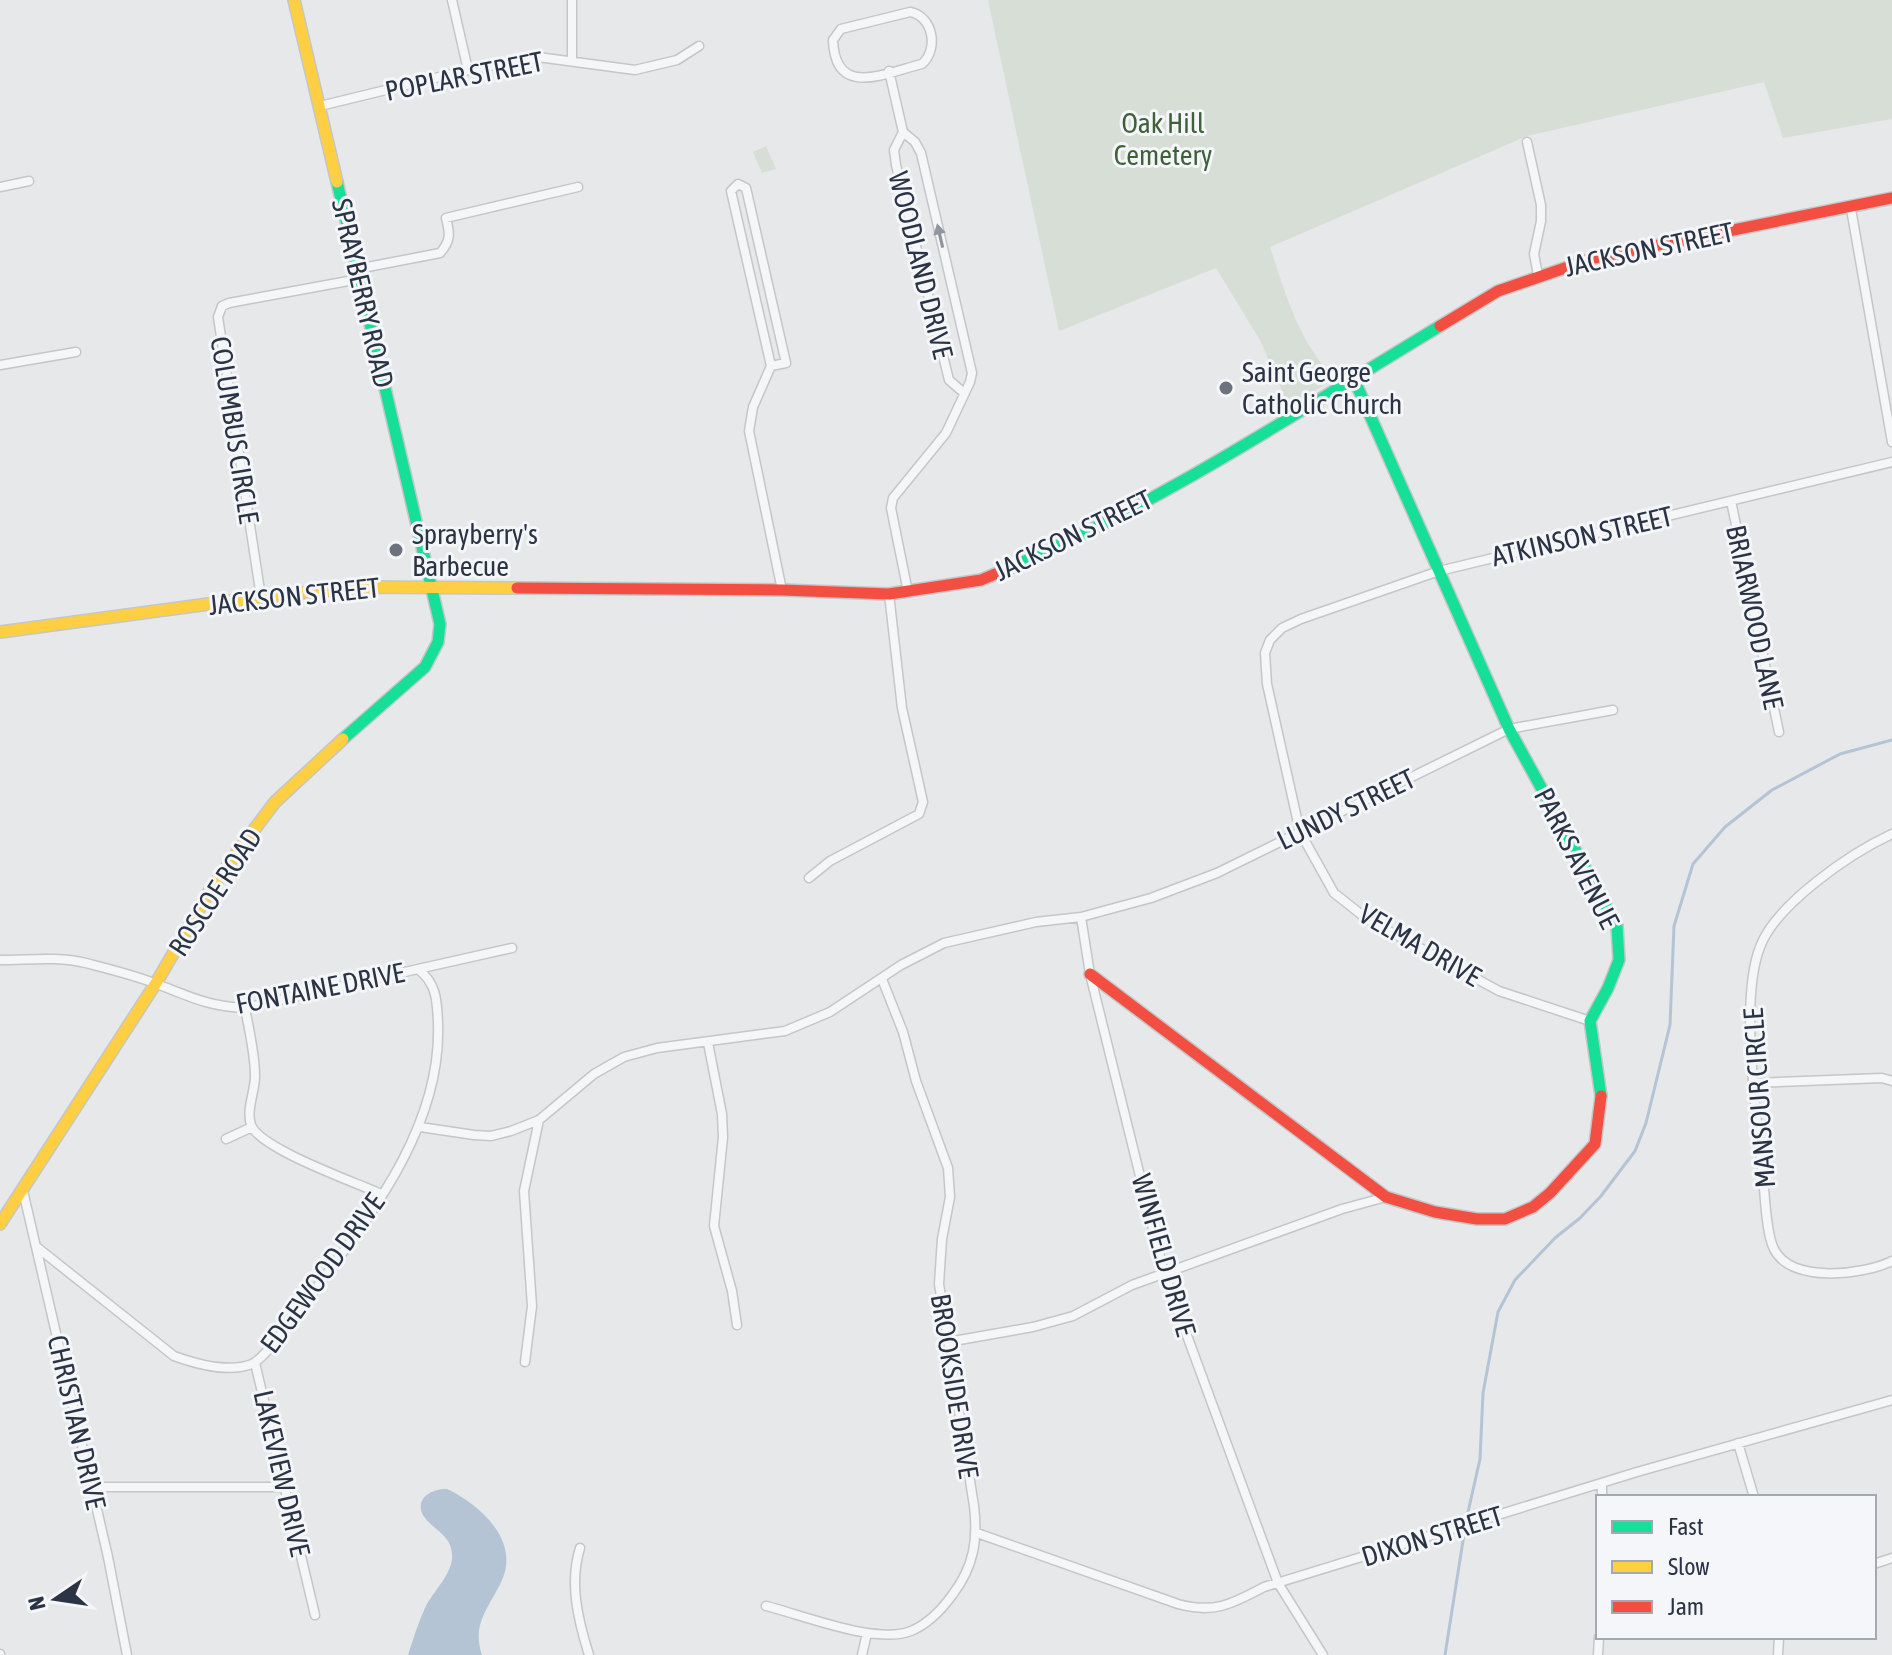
<svg xmlns="http://www.w3.org/2000/svg" width="1892" height="1655" font-family="'Asap Condensed',sans-serif">
<style>
.green{fill:#d6ded6}
.water{fill:#b4c4d5}
.lines{fill:none;stroke-linecap:round;stroke-linejoin:round}
.stream{stroke:#b4c4d5;stroke-width:3}
.street-casing{stroke:#c4c6c8;stroke-width:11}
.fast-casing{stroke:#c4c6c8;stroke-width:14}
.slow-casing{stroke:#c4c6c8;stroke-width:14}
.jam-casing{stroke:#c4c6c8;stroke-width:14}
.street{stroke:#f5f6f7;stroke-width:8}
.fast{stroke:#16e098;stroke-width:11}
.slow{stroke:#ffcf43;stroke-width:11}
.jam{stroke:#f24e42;stroke-width:11}
.oneway{fill:#90959e}
.poi-dot{fill:#6c737f;stroke:#f4f6f9;stroke-width:3}
.labels{text-anchor:middle;dominant-baseline:central;stroke-width:6;stroke-linejoin:round;paint-order:stroke}
.street-label{font-size:28px;fill:#2b3445;stroke:#f4f6f9}
.park-label{font-size:28px;fill:#3f6138;stroke:#f4f6f9}
.poi-label{font-size:28px;fill:#2b3445;stroke:#f4f6f9;text-anchor:start}
</style>
<rect width="100%" height="100%" fill="#e6e8ea"/>
<path class="green" d="M988,0H1892V119L1783,138L1764,82L1527,136L1270,247C1285,292 1299,344 1335,378L1289,407L1260,340L1216,268L1059,331Z
M766,146L776,169L762,173L753,152Z"/>
<path class="water" d="M447,1489C479,1504 520,1540 502,1580C490,1607 471,1623 482,1655H408C413,1640 418,1623 425,1608C433,1591 454,1573 452,1554C451,1534 431,1529 423,1515C414,1498 433,1488 447,1489Z"/>
<g class="lines">
<path class="stream" d="M1466,1521L1480,1459L1483,1393L1498,1312L1515,1280L1555,1238L1580,1218L1601,1196L1635,1151L1646,1123L1670,1025L1674,926L1693,864L1725,827L1772,790L1840,754L1892,740
M1445,1655L1465,1528"/>
<g class="street-casing">
<path id="street" d="M452,0L468,70
M572,0V60
M910,12C933,16 939,49 922,64C885,73 835,99 833,40L841,29Z
M889,71L903,132L915,142L921,153L972,373L970,382L946,433L893,498L891,508L908,592
M320,106L468,70L538,57L635,70L677,60L699,46
M903,132L894,150L896,165L949,380L964,393
M1527,142L1541,205V221L1534,254L1538,275
M738,184L746,188L786,363L771,366L731,191Z
M0,187L29,181
M1851,209L1892,442
M357,269L440,253C451,241 450,233 446,218L578,187
M0,365L76,352
M771,366L753,407L749,431L782,590
M1731,501L1779,732
M261,597L218,317L222,306L229,303L359,279
M1892,834C1851,853 1776,904 1760,947C1739,1001 1757,1117 1763,1177C1765,1195 1766,1234 1774,1249C1791,1284 1864,1275 1892,1261
M809,878L830,861L919,814L923,802L902,708L889,594
M1081,917L1090,974L1164,1273L1278,1583L1323,1655
M0,960C29,960 57,956 86,963C109,969 134,975 157,984C191,997 207,1006 245,1008L418,969C437,984 437,1001 438,1023C442,1127 370,1216 311,1295C300,1309 266,1358 252,1364C229,1373 196,1364 174,1356L38,1248
M418,969L512,948
M245,1008C249,1030 255,1053 255,1076C255,1092 246,1109 251,1125C260,1149 355,1182 381,1194
M1590,1021L1499,991L1367,919L1334,893L1300,832L1267,684L1265,653L1270,640L1282,628L1301,619L1439,571L1892,462
M708,1043L722,1114L723,1137L714,1226L732,1291L737,1325
M1755,1083L1882,1078L1892,1081
M420,1127L474,1135L491,1136L511,1131L539,1120L594,1074L624,1057L657,1048L785,1031L830,1012L901,965L944,943L1036,922L1081,917L1151,898L1217,873L1509,729L1613,710
M226,1139L252,1127
M23,1191L108,1557L127,1655
M948,1342L1033,1327L1073,1316L1132,1285L1342,1209L1386,1197
M525,1362L532,1306L524,1191L539,1120
M255,1363L315,1615
M1738,1443L1754,1497
M92,1487H286
M1602,1497V1484
M977,1533L1178,1604C1214,1614 1232,1604 1264,1587L1637,1472L1892,1400
M580,1548C569,1583 578,1620 589,1655
M1874,1564L1892,1558
M766,1606C803,1615 876,1645 911,1631C928,1624 943,1608 953,1594C974,1566 978,1540 974,1506L939,1284L942,1239L950,1197L948,1168L916,1081L903,1032L882,979
M0,1654V1655
M862,1655L867,1633
M1598,1655L1599,1637
M1778,1655L1779,1637"/>
</g>
<g class="fast-casing">
<path id="fast" d="M337,182L440,624L438,642L425,667L343,739
M1353,377L1509,729L1617,926L1619,960L1608,988L1590,1021L1601,1096
M1007,569C1159,504 1299,411 1440,326"/>
</g>
<g class="slow-casing">
<path id="slow" d="M294,0L337,182
M0,632L261,597L360,587L517,588
M0,1224L156,983L209,892L238,851L275,802L343,739"/>
</g>
<g class="jam-casing">
<path id="jam" d="M1440,326L1498,291L1594,258L1892,198
M517,588L782,590L889,594L981,580L1007,569
M1090,974L1386,1197L1435,1212L1477,1219H1505L1533,1207L1550,1193L1595,1144L1601,1096"/>
</g>
<use href="#street" class="street"/>
<use href="#fast" class="fast"/>
<use href="#slow" class="slow"/>
<use href="#jam" class="jam"/>
</g>
<defs><path id="oneway-solid" d="M-6-.8H1V-3.2L6.5 0L1 3.2V.8H-6Z" transform="scale(2)"/></defs>
<use class="oneway" href="#oneway-solid" transform="translate(940 236) rotate(-103)"/>
<g class="poi-dot">
<circle cx="1226" cy="388" r="8"/>
<circle cx="396" cy="550" r="8"/>
</g>
<g class="labels">
<g class="street-label">
<text transform="translate(464 76) rotate(-11)">POPLAR STREET</text>
<text transform="translate(1649 249) rotate(-12)">JACKSON STREET</text>
<text transform="translate(921 265) rotate(76)">WOODLAND DRIVE</text>
<text transform="translate(363 293) rotate(77)">SPRAYBERRY ROAD</text>
<text transform="translate(235 430) rotate(81)">COLUMBUS CIRCLE</text>
<text transform="translate(1073 535) rotate(-26)">JACKSON STREET</text>
<text transform="translate(1582 536) rotate(-13)">ATKINSON STREET</text>
<text transform="translate(294 596) rotate(-6)">JACKSON STREET</text>
<text transform="translate(1755 617) rotate(78)">BRIARWOOD LANE</text>
<text transform="translate(1346 809) rotate(-26)">LUNDY STREET</text>
<text transform="translate(1577 858) rotate(63)">PARKS AVENUE</text>
<text transform="translate(215 892) rotate(-57)">ROSCOE ROAD</text>
<text transform="translate(1420 945) rotate(30)">VELMA DRIVE</text>
<text transform="translate(320 988) rotate(-11)">FONTAINE DRIVE</text>
<text transform="translate(1759 1098) rotate(-94)">MANSOUR CIRCLE</text>
<text transform="translate(1164 1255) rotate(74)">WINFIELD DRIVE</text>
<text transform="translate(322 1273) rotate(-54)">EDGEWOOD DRIVE</text>
<text transform="translate(955 1386) rotate(81)">BROOKSIDE DRIVE</text>
<text transform="translate(77 1422) rotate(77)">CHRISTIAN DRIVE</text>
<text transform="translate(282 1473) rotate(77)">LAKEVIEW DRIVE</text>
<text transform="translate(1432 1536) rotate(-17)">DIXON STREET</text>
</g>
<g class="park-label">
<text x="1163" y="123">Oak Hill<tspan x="1163" dy="32">Cemetery</tspan></text>
</g>
<g class="poi-label">
<text x="1242" y="372">Saint George<tspan x="1242" dy="32">Catholic Church</tspan></text>
<text x="412" y="534">Sprayberry's<tspan x="412" dy="32">Barbecue</tspan></text>
</g>
</g>
<rect x="1596" y="1495" width="280" height="144" fill="#f4f6f9" stroke="#a4a8b1" stroke-width="2"/>
<rect x="1612" y="1521" width="40" height="12" fill="#16e098" stroke="#a4a8b1" stroke-width="2"/>
<text x="1668" y="1535" font-size="24" fill="#2b3445">Fast</text>
<rect x="1612" y="1561" width="40" height="12" fill="#ffcf43" stroke="#a4a8b1" stroke-width="2"/>
<text x="1668" y="1575" font-size="24" fill="#2b3445">Slow</text>
<rect x="1612" y="1601" width="40" height="12" fill="#f24e42" stroke="#a4a8b1" stroke-width="2"/>
<text x="1668" y="1615" font-size="24" fill="#2b3445">Jam</text>
<g transform="translate(56 1599) rotate(257)" stroke="#f4f6f9" stroke-width="6" paint-order="stroke">
<path d="M0-6L14 30L0 20L-14 30Z" fill="#2b3445"/>
<text y="-12" font-size="22" font-weight="bold" text-anchor="middle" fill="#2b3445">N</text>
</g>
</svg>
